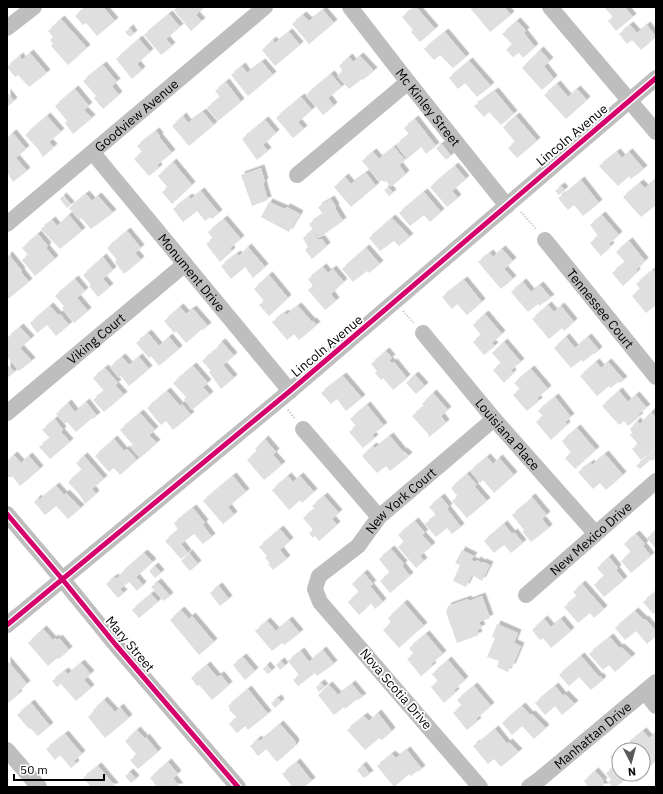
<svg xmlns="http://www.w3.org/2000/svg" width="663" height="794" font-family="'IBM Plex Sans',sans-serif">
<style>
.building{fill:#dfdfdf;filter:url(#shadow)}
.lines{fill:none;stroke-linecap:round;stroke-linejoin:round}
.path{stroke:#b9b9b9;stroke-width:2;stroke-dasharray:1 2;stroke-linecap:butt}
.minor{stroke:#bebebe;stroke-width:16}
.cycleway-casing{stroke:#fff;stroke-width:8}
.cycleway{stroke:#d6006c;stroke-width:5}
.labels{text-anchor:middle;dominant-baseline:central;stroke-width:3.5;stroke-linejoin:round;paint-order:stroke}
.street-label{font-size:13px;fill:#000;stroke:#fff}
</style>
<defs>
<filter id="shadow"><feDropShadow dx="3.5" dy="-3.5" stdDeviation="0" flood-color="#0004"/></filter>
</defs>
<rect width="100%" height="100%" fill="#fff"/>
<path class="building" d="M85,7H103L115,21L97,36L86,23L83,25L75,16Z
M177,7H204L199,10L200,11L196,15L202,21L191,31L174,10Z
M414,7H416L435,29L420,42L411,32L413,30L402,17Z
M472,7H495L496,9L499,7H504L511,15L490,32L471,9Z
M604,7H628L626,9L633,17L616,31L608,21L613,17Z
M323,10L334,23L309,44L292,24L303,15L309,21Z
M169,14L180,27L166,39L172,46L161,55L144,35Z
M61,19L87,48L68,65L51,46L53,44L50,40L53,37L48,31Z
M517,21L526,31L524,33L535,47L523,58L519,53L513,57L506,50L512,44L502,34Z
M630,25L637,33L647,25L656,37L641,50L632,40L627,44L619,34Z
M130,28L134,34L130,37L125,32Z
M289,32L300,45L275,66L262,50L273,40L275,43Z
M445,32L466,57L453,68L440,55L434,60L424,49Z
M139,39L150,52L137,64L142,70L132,79L116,59Z
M540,50L550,61L544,66L554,79L542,90L522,68Z
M30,53L47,73L29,87L18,75L15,77L7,67L20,56L22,60Z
M360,56L374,71L363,80L362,79L349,89L337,76L343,71L339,66L349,57L353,62Z
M469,61L491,86L477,97L465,83L458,89L449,78Z
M262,62L273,75L248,96L231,75L242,66L247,73Z
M103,65L117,82L112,86L119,95L103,109L94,98L96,96L83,81Z
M331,74L342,87L328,98L334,106L323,115L306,95Z
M226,82L241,102L218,121L207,108L220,97L215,91Z
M557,84L568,97L577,89L587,100L566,119L544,95Z
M75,89L89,106L84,110L92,118L73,134L65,123L67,121L55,106Z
M495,91L514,114L501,125L489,112L484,117L474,106Z
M7,92L14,101L7,107Z
M301,97L312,110L298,122L304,129L293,138L276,118Z
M203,112L214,125L189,146L172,126L183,116L188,123Z
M47,116L61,132L49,142L54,147L43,157L38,149L25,135Z
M516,116L537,141L517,158L508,148L515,142L503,127Z
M415,119L436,146L426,154L421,147L407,159L396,145L409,134L404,128Z
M265,120L276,133L263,145L268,151L257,160L242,139Z
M156,131L160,136L159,137L172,153L157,165L159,168L149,176L134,159L142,152L137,146Z
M13,133L26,149L16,158L27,171L13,182L7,172V138Z
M442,144L451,156L446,160L436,148Z
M394,147L405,160L399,165L406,174L391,187L386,181L384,182L382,180L380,182L362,161L373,152L379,159Z
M617,152L622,158L629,152L644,169L631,179L629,176L618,186L599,166Z
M173,162L192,185L172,204L162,192L168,188L158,176Z
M455,166L466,179L452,191L458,198L447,207L430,187Z
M261,168L265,182L263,183L268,200L252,206L241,175Z
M366,173L376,186L351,207L334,187L345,177L351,184Z
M581,180L599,203L583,216L574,205L568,210L558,198L562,195V196Z
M654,181L656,184V205L641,217L623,197L640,183L645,188Z
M561,186L565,190L559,195L555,191Z
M388,187L393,193L389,196L384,190Z
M201,191L219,213L212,219L210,217L205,221L197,211L183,222L173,209L189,197L191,199Z
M424,192L441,212L430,222L424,215L410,226L399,213Z
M86,194L92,201L98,196L113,213L91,229L81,218L79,220L69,208Z
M63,196L71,205L67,208L60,199Z
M331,199L336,207L335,208L343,221L319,238L309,224L323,214L318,207Z
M269,202L285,209L287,207L300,214L289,232L261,217Z
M69,215L82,231L60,249L41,229L52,220L57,226Z
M602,215L619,235L609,244L611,246L601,256L590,243L598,236L590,225Z
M392,218L410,237L399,246L394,241L380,251L369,238Z
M224,219L241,239L230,248L232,251L220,262L206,244L213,239L208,232Z
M313,230L318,239H322L327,246L312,259L305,250L308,247L303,238Z
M127,231L141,248L135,253L141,260L124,274L115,262L117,260L107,248Z
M38,234L48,246L46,248L55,259L35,276L22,260L28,255L22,248Z
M629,241L645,261L636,270L637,272L623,286L612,273L625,262L616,252Z
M248,247L265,267L253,278L245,267L231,279L221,266L237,254L239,256Z
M366,248L380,264L369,273L367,271L353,282L342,269Z
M502,249L513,261L504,269L513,279L501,289L478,262L490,253L493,257Z
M9,255L22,271L21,272L29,282L8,299H7V280L8,279L7,277V257Z
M103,257L113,270L103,279L110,287L98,297L89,286L91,285L83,275Z
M323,267L328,273L333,269L344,282L331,294L336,301L325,310L308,290L313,286L308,279Z
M653,270L656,273V301L654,302L656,305L646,313L632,296L640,289L636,284Z
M269,275L288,298L269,316L259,305L264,301L254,289Z
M75,279L85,291L77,298L88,311L74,323L62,308L64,306L55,296Z
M464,280L482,302L467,315L457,304L452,309L442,297Z
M523,282L531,292L540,285L551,298L539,306L538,304L528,312L511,292Z
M548,305L554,312L561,306L574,322L564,331L562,328L549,339L532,319Z
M50,306L58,315L60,314L69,325L56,336L47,325L37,333L30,323Z
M298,306L312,322L313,321L317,325L299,340L294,334L287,340L272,322L285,313L286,315Z
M180,307L186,314L193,309L208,326L203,330L202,329L186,343L176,331L174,333L164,321Z
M485,314L502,334L492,343L495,346L484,355L473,342L481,335L473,325Z
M20,327L31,339L20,348L32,361L19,371L7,357L8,354L7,352V338Z
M148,333L159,346L169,337L179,349L159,366L151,356L149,358L136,343Z
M566,337L575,348L588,337L599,350L595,354L594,353L583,362L581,360L571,368L554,348Z
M222,342L234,356L223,365L234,378L221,389L209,372L211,371L202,361L219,347L218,345Z
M504,342L521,362L511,370L513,373L504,383L493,370L501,363L492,353Z
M386,351L392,358L389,360L392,363L394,362L407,378L393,390L383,378L381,380L375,373L377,371L371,364Z
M122,357L129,365L139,357L149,369L129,386L121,376L119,378L110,367Z
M596,362L601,368L608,362L624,380L620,383L618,382L611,388L609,386L597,396L580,376Z
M7,364L15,372L7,378Z
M193,366L208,383L203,387L210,395L192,410L184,399L186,397L173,383Z
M105,368L118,383L115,385L124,395L104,412L93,400L104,391L93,378Z
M531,369L548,389L537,398L539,401L527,411L513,395L520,389L514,383Z
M415,375L425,386L416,394L406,383Z
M343,376L362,398L346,411L337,399L331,404L321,393Z
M167,391L180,406L182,404L191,415L173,430L166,421L161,425L147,408Z
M619,391L628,402L636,395L647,408L638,414L640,416L628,426L624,421L619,425L602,406Z
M433,393L448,410L441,416L446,423L429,437L428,436L429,435L412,416L424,406L422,404Z
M555,397L571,417L565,422L567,425L551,440L536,422L543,416L538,411Z
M86,402L97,416L93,419L92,418L76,432L67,422L65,424L56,414L68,403L75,412Z
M367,405L384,426L372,435L375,438L363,448L349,432L356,426L350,419Z
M651,412L656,418V449L641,460L632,449L638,444L630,435L632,433L630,429L637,421L640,424Z
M140,413L155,430L149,435L157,443L140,458L130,447L133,445L120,430Z
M55,419L63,430L61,432L70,442L50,459L39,447L50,438L42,430Z
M577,428L596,450L575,469L565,458L571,453L562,441Z
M390,436L403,452L404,451L409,456L390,471L386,466L377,473L362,456L373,446L375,448Z
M114,439L124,451L127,449L137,460L120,475L114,468L109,472L95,456Z
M265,439L276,452L273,455L282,465L264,480L247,460L257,451L255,449Z
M656,450V458L652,461L651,459L640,469L636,466Z
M605,454L623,475L606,490L600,483L593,489L578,472L591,463L592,465Z
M14,455L21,463L29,456L40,469L20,486L12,476L10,478L7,475V461Z
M84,456L104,479L92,489L96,494L85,504L79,494L68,482L82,470L76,463Z
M487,457L493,464L499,458L514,475L494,493L483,480L480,483L470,471Z
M467,474L477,485L474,486L487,501L467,518L452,501L458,497L451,488Z
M233,476L246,492L228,507L234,515L223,524L203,501Z
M288,476L293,482L300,476L314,492L302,503L300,500L289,510L272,490Z
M56,486L64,495L66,493L81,508L68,519L56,506L45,515L34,502L38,498L39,500Z
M324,496L339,513L332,519L337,525L319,541L315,536L313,538L309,533L313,530L303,518L315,509L312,506Z
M441,497L449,507L447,509L461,527L452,534L447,528L436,537L425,524L436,515L429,507Z
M532,497L547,515L542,519L549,528L531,542L523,532L524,530L512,515L529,501L528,500Z
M193,508L205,523L203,525L212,537L203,544L194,534L181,544L188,553L181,559L165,541L178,530L174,523Z
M415,521L425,533L422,535L432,546L420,556L424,561L416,568L398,547L404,542L398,535Z
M504,524L512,534L514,532L523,543L511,553L504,545L494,553L484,541Z
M280,529L290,541L280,550L287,559L273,570L268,564L270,563L265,558L267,556L259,547Z
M656,530V549L647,538Z
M636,534L645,544L643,546L651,556L631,573L621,561L631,552L624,544Z
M391,549L404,564L402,566L410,576L390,593L380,581L390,573L379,559Z
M462,550L474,556L471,560L476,562L477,560L482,563L483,562L490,565L482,581L472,575L466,587L453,581L460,565L455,563Z
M144,553L153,562L136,577L143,585L137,591L129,582L120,589L124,593L118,598L106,584L112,579L115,577L116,579L122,574L121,573Z
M189,553L198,564L190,571L181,561Z
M609,557L618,568L616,570L624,580L604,597L594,585L604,576L597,568Z
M155,566L161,573L155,578L149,571Z
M364,573L373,584L370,586L383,602L375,609L371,603L359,615L348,602L359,592L352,584Z
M158,582L170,596L164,601L151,587Z
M582,584L604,609L594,618L590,613L578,623L564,607L577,596L573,592Z
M219,586L229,599L220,606L210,593Z
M656,591V612L653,614L643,602Z
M151,594L158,602L139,618L132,610Z
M482,596L490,618L479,622L482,628L477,630L479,635L457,643L446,612L448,606L468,599L469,601Z
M404,603L424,626L413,635L399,648L383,630L391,623L388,618Z
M181,610L189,619L192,616L214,642L199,655L170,620Z
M635,611L644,620L645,619L655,630L656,629V636L647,644L636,631L625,640L615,628Z
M544,619L551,627L561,619L571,631L551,648L543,638L540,640L532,630Z
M289,620L300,633L284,645L282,643L272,651L255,631L267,621L276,631Z
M497,624L518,633L514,643L521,646L512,667H510L508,672L497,667L499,661L487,657L495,638L492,637Z
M43,629L53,640L55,638L57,640L59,638L69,650L59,659L57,658L48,666L28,643Z
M426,634L443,654L431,664L433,666L421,676L407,659L414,654L409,648Z
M610,637L619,648L621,647L632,657L615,672L609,665L603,670L589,654Z
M323,650L334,664L317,676L315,673L298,686L293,680L299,675L288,661L301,651L309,662Z
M581,656L599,677L600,676L603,680L591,690L579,677L569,686L559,675Z
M243,657L255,671L245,680L233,665Z
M7,660L27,684L18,692L19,694L7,704Z
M448,660L465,680L454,690L456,692L444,703L431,687L438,681L432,674Z
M281,661L285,666L280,670L276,665Z
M81,663L91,674L84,680L91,688L76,701L61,684L57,687L52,681L65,671L68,674Z
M207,665L217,677L221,675L229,685L212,700L199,685L197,686L191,678Z
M267,665L272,671L268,674L263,669Z
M321,683L325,687L319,692L316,687Z
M352,684L363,697L358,700L357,699L345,709L344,707L334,715L318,695L329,685L338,695Z
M474,686L491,706L476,719L478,721L467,730L453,713L462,706L457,700Z
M555,686L563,696L565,694L575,704L562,715L555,706L545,715L535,703Z
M248,689L268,714L248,730L245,726L237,733L229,724L237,717L229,710L230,709L228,706Z
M278,698L281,702L275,708L271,703Z
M104,700L115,712L120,707L129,718L105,738L88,717L94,711L93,710Z
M31,703L50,726L38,736L30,728L29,729L17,715Z
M522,706L530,715L532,714L546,728L534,739L522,726L512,735L502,723Z
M378,713L392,731L382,740L379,738L365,750L347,730L364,716L369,721Z
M280,724L295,741L296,744L294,747L277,762L266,749L258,756L250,746L258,739L260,741Z
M495,729L507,744L509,742L519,752L501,767L494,759L488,764L473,746L477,743V744Z
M137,730L145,739L146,737L158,752L138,769L130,760L137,755L125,741Z
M643,731L649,738L656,733V761L649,767L643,760V750H631L626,745Z
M65,734L82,754L74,761L76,764L71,768L60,755L55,760L46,749Z
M622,746L625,750H619V774H641L644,777L637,782L631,775L616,787H613L608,782L611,780L606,773L617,765L610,757Z
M407,750L422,769L418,772L417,771L411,776L409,774L394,787L377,766L392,754L396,758Z
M168,762L178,774L173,778L180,787H157L150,778Z
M297,762L312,781L304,787H291L292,786L282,774Z
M363,765L370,774L364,778L357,770Z
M98,766L115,786L114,787H91L83,778Z
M595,771L604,781L602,783L605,787H588L584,781Z
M130,772L136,779L131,783L125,776Z"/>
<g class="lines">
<path class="path" d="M521,212L537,230
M403,311L414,323
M288,410L295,419"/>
<g class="minor">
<path id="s1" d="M350,7L408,82L507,206"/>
<path d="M550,7L656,132"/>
<path d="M7,28L34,7"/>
<path id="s2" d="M93,153L290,391"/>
<path d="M297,175L408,82"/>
<path id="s3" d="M7,224L265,7"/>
<path id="s4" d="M545,240L656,377"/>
<path id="s5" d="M423,333L494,419L595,533"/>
<path id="s6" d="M7,413L185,264"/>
<path d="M303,429L379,517"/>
<path d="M7,514L63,580L115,644L238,787"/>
<path id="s7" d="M526,595L656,481"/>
<path d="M7,625L290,391L656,78"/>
<path d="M645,692L656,706"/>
<path d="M7,750L39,787"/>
<path id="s8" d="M480,787L320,602L315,589L319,576L358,546L379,517L494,419"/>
<path id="s9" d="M529,787L540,779L656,682"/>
</g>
<g class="cycleway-casing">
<path id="cycleway" d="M7,514L63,580L115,644L238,787
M7,625L290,391L656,78"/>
</g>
<use href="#cycleway" class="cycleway"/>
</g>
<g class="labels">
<g class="street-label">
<text stroke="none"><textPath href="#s1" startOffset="127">Mc Kinley Street</textPath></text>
<text stroke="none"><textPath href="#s3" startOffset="169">Goodview Avenue</textPath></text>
<text transform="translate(572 135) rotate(-40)">Lincoln Avenue</text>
<text stroke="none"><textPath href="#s2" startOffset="155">Monument Drive</textPath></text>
<text stroke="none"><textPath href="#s4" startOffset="88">Tennessee Court</textPath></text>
<text stroke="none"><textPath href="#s6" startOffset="116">Viking Court</textPath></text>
<text transform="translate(327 346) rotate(-40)">Lincoln Avenue</text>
<text stroke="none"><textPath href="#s5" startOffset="132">Louisiana Place</textPath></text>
<text stroke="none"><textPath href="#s8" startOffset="384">New York Court</textPath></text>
<text stroke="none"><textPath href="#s7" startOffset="86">New Mexico Drive</textPath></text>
<text transform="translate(130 644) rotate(50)">Mary Street</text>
<text transform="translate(396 689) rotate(49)">Nova Scotia Drive</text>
<text stroke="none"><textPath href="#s9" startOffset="82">Manhattan Drive</textPath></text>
</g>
</g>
<rect width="663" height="794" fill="none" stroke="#000000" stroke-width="16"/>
<g transform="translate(631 762) rotate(174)"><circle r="19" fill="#ffffff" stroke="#999999"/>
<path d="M0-3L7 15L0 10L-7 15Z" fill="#595959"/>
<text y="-6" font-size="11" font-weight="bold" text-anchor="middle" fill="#000000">N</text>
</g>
<path d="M14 774v6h90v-6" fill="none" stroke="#000000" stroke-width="2"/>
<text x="20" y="774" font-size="12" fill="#000000" stroke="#ffffff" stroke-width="3" paint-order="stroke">50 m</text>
</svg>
